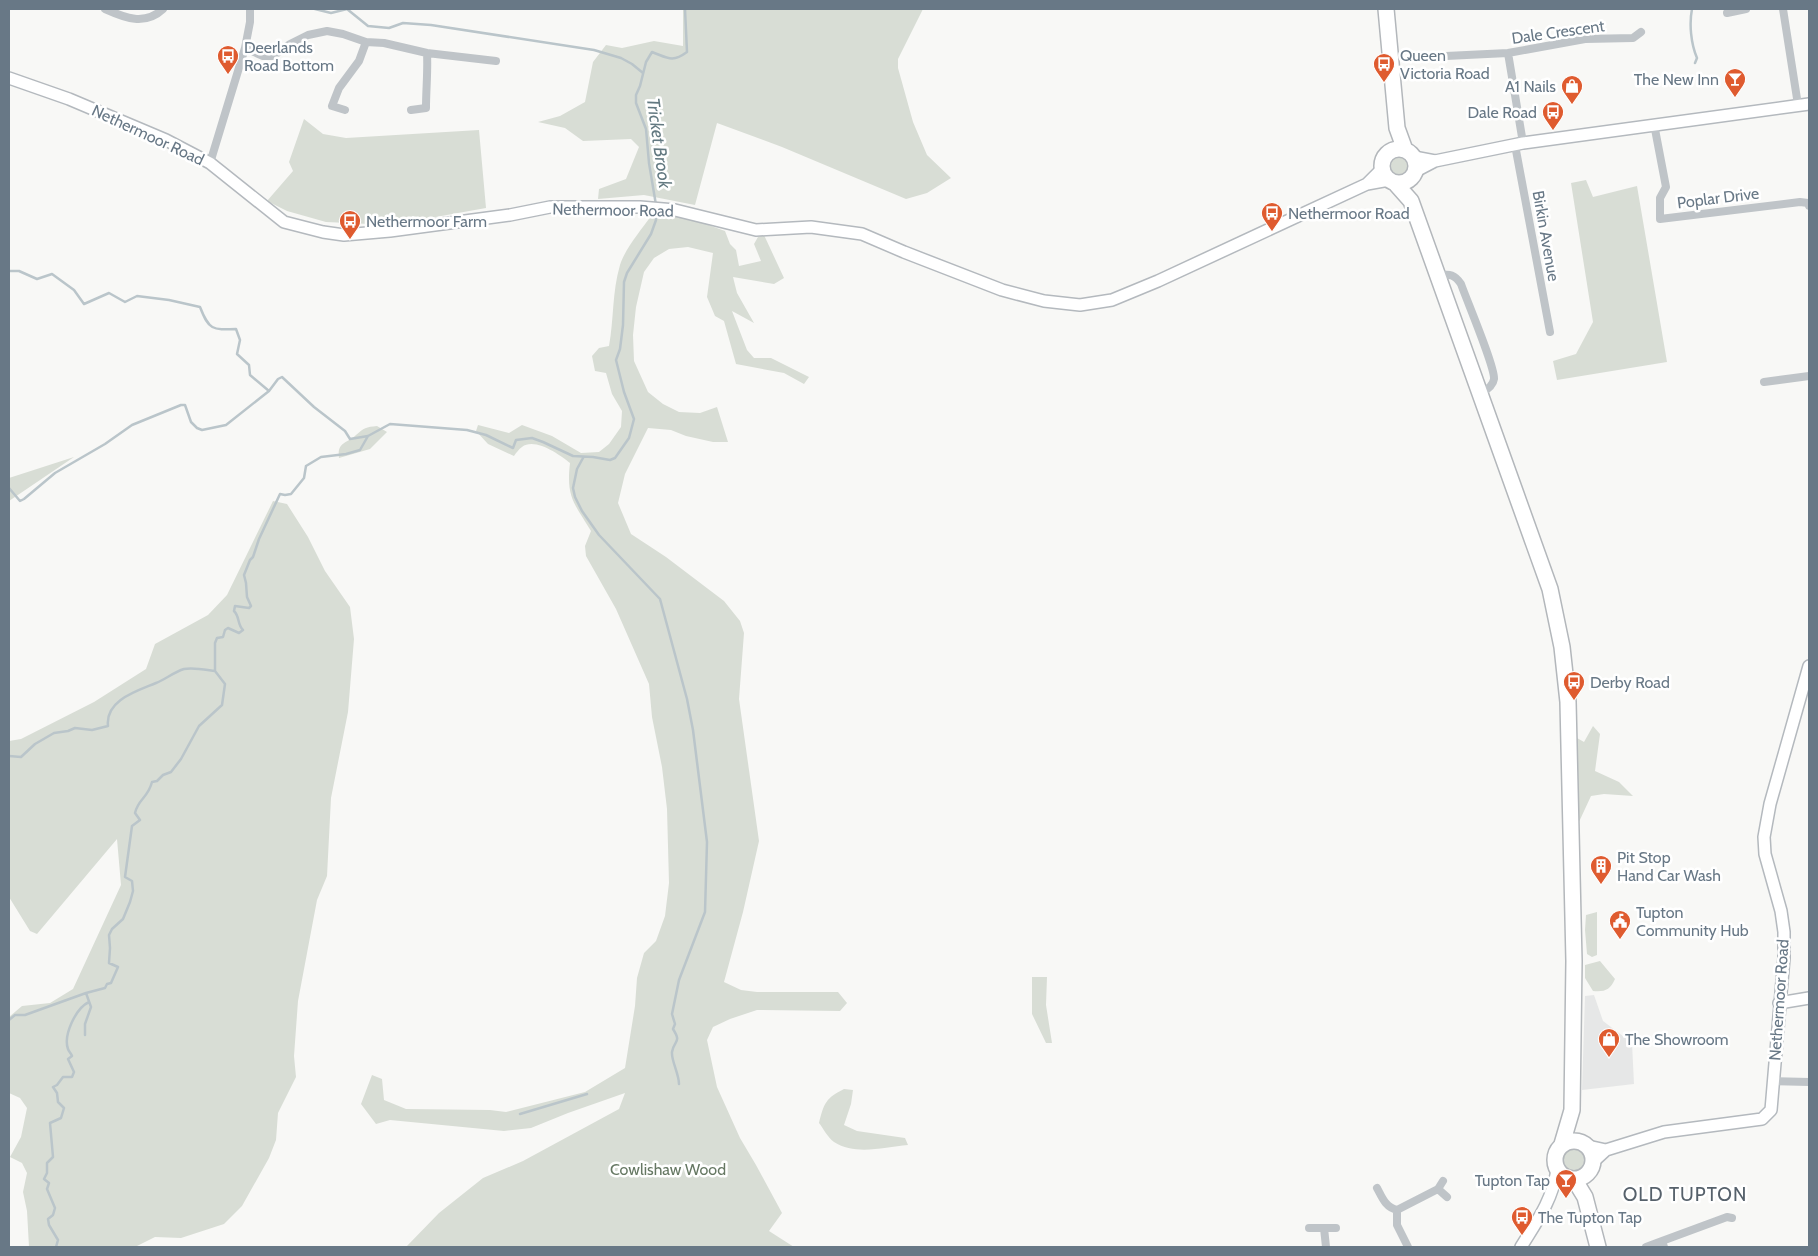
<svg xmlns="http://www.w3.org/2000/svg" width="1818" height="1256" font-family="Cabin,sans-serif">
<style>
.built{fill:#e6e7e7}
.green{fill:#d8ddd5}
.lines{fill:none;stroke-linecap:round;stroke-linejoin:round}
.stream{stroke:#bac5ca;stroke-width:2.5}
.secondary-casing{stroke:#b4b9be;stroke-width:14}
.highway-casing{stroke:#b3b7bb;stroke-width:18}
.street{stroke:#bfc4c8;stroke-width:8}
.secondary{stroke:#fff;stroke-width:11}
.highway{stroke:#fff;stroke-width:15}
.labels{text-anchor:middle;dominant-baseline:central;stroke-width:5;stroke-linejoin:round;paint-order:stroke}
.street-label{font-size:16px;fill:#687886;stroke:#fff}
.poi-label{font-size:16px;fill:#687886;stroke:#fff;text-anchor:start}
.park-label{font-size:16px;fill:#667863;stroke:#fff}
.water-label{font-size:18px;font-style:italic;fill:#637981;stroke:#fff}
.quarter-label{font-size:19px;letter-spacing:1px;fill:#56616b;stroke:#fff}
</style>
<rect width="100%" height="100%" fill="#f8f8f6"/>
<path class="built" d="M1594,995L1603,1021L1632,1043L1634,1084L1582,1090L1585,996Z"/>
<path class="green" d="M683,9H923L898,59V68L913,122L927,155L951,178L927,193L906,199L782,147L717,123L695,205L644,195L598,199L599,189L626,179L639,147L631,139L583,141L565,128L538,122L560,116L585,102L593,62L606,45L622,48L654,41L683,46Z
M304,119L323,134L346,138L479,130L486,208L391,225L326,222L287,211L267,201L293,171L289,162Z
M1386 165a13 13 0 1 1 26 0a13 13 0 1 1-26 0Z
M1586,180L1593,197L1637,186L1667,362L1557,380L1553,361L1576,354L1593,322L1571,183Z
M673,214L703,223L725,231L730,244L736,250L739,266L761,261L754,244L758,237L764,235L784,278L774,284L733,277L737,293L754,323L732,311L747,350L754,358H771L809,377L804,384L784,373L736,364L724,321L715,316L707,297L713,253L688,247L669,249L654,258L644,272L636,307L633,335L634,361L648,392L663,404L679,412L700,413L717,407L728,442H713L686,436L671,430L648,428L625,474L618,503L631,534L666,557L724,601L740,621L744,633L739,699L759,841L743,912L724,982L741,990L757,992H838L847,1003L840,1011L757,1010L730,1019L713,1027L707,1040L717,1087L740,1138L756,1165L782,1213L769,1231L794,1247H406L439,1213L483,1178L523,1161L619,1109L625,1093L568,1113L531,1128L504,1131L390,1120L376,1124L361,1104L372,1075L382,1079L384,1100L406,1109L490,1110L506,1112L585,1092L625,1068L635,1006L637,978L644,953L656,941L665,916L669,883L667,809L662,767L652,717L649,684L616,609L586,556L585,546L591,531C574,503 566,497 570,463C560,455 535,437 522,447C519,449 516,453 514,456L488,444L476,431L478,425L509,433L522,425L552,436L581,453L599,452L609,444L621,427L622,411L612,394L606,373L595,371L592,356L599,348L609,346C614,319 612,292 620,265C625,249 641,230 651,216Z
M377,426L387,432L370,449L339,458C337,442 346,444 356,435C364,428 366,427 377,426Z
M74,457L9,501V478Z
M273,501L287,504L308,537L325,571L350,607L354,639L348,712L331,798L327,876L317,900L298,1001L294,1056L296,1077L278,1113L276,1140L269,1158L242,1206L224,1224L181,1238L155,1237L135,1247H29L27,1211L23,1192L27,1173L22,1163L10,1157L21,1137L27,1108L20,1098L9,1093V1017L22,1006L50,1003L73,989L121,885L117,839L37,934L30,931L9,897V741L21,739L94,702L146,669L155,644L208,615L227,595Z
M1593,726L1600,734L1595,771L1619,782L1633,796L1604,794L1591,796L1578,824L1577,738L1584,742Z
M1597,912V955L1592,957L1587,954L1585,930L1586,915Z
M1600,961L1615,979C1610,990 1605,992 1593,991L1585,978V965Z
M1032,977H1047L1046,1005L1052,1043H1046L1032,1014Z
M844,1089L853,1090L851,1104L844,1125L857,1131L905,1138L908,1145C884,1147 856,1156 834,1142C828,1138 823,1128 819,1123C824,1103 826,1098 844,1089Z
M1560 1159a14 14 0 1 1 28 0a14 14 0 1 1-28 0Z"/>
<g class="lines">
<path class="stream" d="M315,9L331,13L347,9L368,26L389,28L403,23L431,25L594,50L621,58L632,64L643,73
M1692,9C1689,24 1691,44 1697,58L1695,63
M656,205L649,163L646,129L636,103V95L640,86L646,62L652,52C668,58 672,63 687,52L685,9
M9,271H19L37,279L52,274L74,290L84,304L109,293L125,302L137,296L169,300L200,307C209,330 212,330 236,329L240,340L237,354L249,365L250,375L269,391L278,379L282,377L314,407L345,431L350,439L368,436L390,424L467,430L486,435L513,448L516,440L532,438L543,442L573,456L593,457L610,460L615,458L629,438L634,419L624,392L616,360L620,349L623,325L624,282L627,273L651,234L656,220V213
M583,458L577,469L573,488L575,497L582,511L599,535L660,599L687,699L693,730L707,842L705,912L679,980L672,1014L675,1024L673,1029C682,1043 674,1040 672,1052C671,1060 679,1074 679,1084
M9,488L20,501L24,499L55,473L105,444L132,425L181,405H185L191,422L197,428L202,430L226,425L269,391
M9,756L21,757L35,744L54,733L68,731L75,728L92,730L108,726C105,700 137,691 156,683C166,679 174,672 184,669C193,667 207,670 215,671
M9,1020L15,1015H25L86,993
M85,1035V1024L91,1007L86,993L105,988L107,984L111,983L118,967L109,963L110,948L109,935L112,929L123,919L130,902L133,891L132,881L125,877L132,826L140,820L135,813C138,799 148,798 152,782L157,781L163,775L171,772L181,759L199,726L222,705L225,684L215,671V643L217,638L223,637L225,630L228,628L239,633L243,630C237,624 240,617 234,611L235,606L249,608L251,606L247,597L246,583L244,575L250,560L253,557L259,539L280,494L285,495L291,494L304,478L306,466L321,457L346,454L360,450L368,436
M520,1114L587,1094
M56,1247L58,1240L49,1225L48,1219L53,1215L55,1208L47,1189L49,1183L44,1179L47,1173V1163L53,1157L50,1123L61,1118L64,1108L58,1102L57,1093L53,1087L57,1085L63,1077H72L74,1072L68,1059L72,1056C71,1053 69,1052 68,1049C63,1035 76,1008 89,1002"/>
<g class="secondary-casing">
<path id="secondary" d="M9,78L69,99L166,140L210,163L284,222L323,232L344,235L390,231L510,215L550,207H640L675,210L756,230L811,227L862,234L904,252L1002,290L1044,301L1080,305L1112,300L1158,281L1367,184L1389,180
M1414,157L1435,161
M1416,171L1435,161L1523,143L1809,104
M1367,184L1382,169
M1779,1003L1809,998
M1588,1146L1606,1150
M1593,1162L1606,1150L1664,1132L1762,1119L1771,1110L1784,958V932L1781,911L1765,854L1764,837L1770,804L1809,666
M1521,1247C1537,1221 1552,1201 1557,1170"/>
</g>
<g class="highway-casing">
<path id="highway" d="M1386,9L1397,128L1405,150
M1382 166a17 17 0 1 1 34 0a17 17 0 1 1-34 0Z
M1395,183L1411,201L1550,589L1562,647L1568,702L1574,961L1572,1110L1562,1144
M1555 1160a19 19 0 1 1 38 0a19 19 0 1 1-38 0Z
M1574,1179L1585,1197L1598,1247"/>
</g>
<path class="street" d="M105,9C125,18 145,26 163,9
M1783,9L1798,105
M1727,13L1746,9
M245,48L263,56H273L290,44L308,35L327,31L343,34L366,42L384,43L427,53L496,61
M1508,53L1523,143
M1446,56L1508,53L1585,39L1633,38L1641,32
M345,110L332,106L339,88L359,61L366,42
M411,110L426,108C426,89 428,71 427,53
M1654,124L1666,187L1660,198V219L1800,202L1808,203L1809,206
M1515,145L1550,332
M210,163L245,48L250,22V9
M1438,276C1450,273 1455,275 1461,284C1467,301 1495,367 1494,379C1493,386 1487,390 1481,393
M1764,382L1809,376
M1773,1081L1809,1082
M1377,1188C1382,1197 1385,1207 1397,1210L1438,1189L1443,1181
M1438,1189L1447,1197
M1397,1210V1225L1408,1247
M1309,1228H1336
M1324,1228L1326,1247
M1646,1247L1662,1241
M1664,1247L1662,1241L1727,1217L1732,1218"/>
<use href="#secondary" class="secondary"/>
<use href="#highway" class="highway"/>
</g>
<defs>
<g id="bus-pin" transform="scale(1.125)"><path d="M0 17L-7.5 6A9.5 9.5 0 1 1 7.5 6Z" fill="#df5b2f" stroke="#fff"/><path d="M-5-6H5V4H4V6H2V4H-2V6H-4V4H-5ZM-3.5-4V0h7V-4ZM-3.5 1.2v1.5H-2V1.2ZM2 1.2v1.5H3.5V1.2Z" fill="#fff"/></g>
<g id="bar-pin" transform="scale(1.125)"><path d="M0 17L-7.5 6A9.5 9.5 0 1 1 7.5 6Z" fill="#df5b2f" stroke="#fff"/><path d="M-6-5H6L.8 .8V4.5H3.5V6h-7V4.5H-.8V.8Z" fill="#fff"/></g>
<g id="shop-pin" transform="scale(1.125)"><path d="M0 17L-7.5 6A9.5 9.5 0 1 1 7.5 6Z" fill="#df5b2f" stroke="#fff"/><path d="M-5-2.5h2.3a2.7 3.5 0 0 1 5.4 0H5L5.5 6h-11ZM-1.5-2.5h3a1.5 2.3 0 0 0-3 0Z" fill="#fff"/></g>
<g id="building-pin" transform="scale(1.125)"><path d="M0 17L-7.5 6A9.5 9.5 0 1 1 7.5 6Z" fill="#df5b2f" stroke="#fff"/><path d="M-4-6H4V6H1V3H-1V6H-4ZM-2.5-4.3h1.7v1.8h-1.7ZM.8-4.3h1.7v1.8H.8ZM-2.5-1h1.7V.8h-1.7ZM.8-1h1.7V.8H.8Z" fill="#fff"/></g>
<g id="civic-pin" transform="scale(1.125)"><path d="M0 17L-7.5 6A9.5 9.5 0 1 1 7.5 6Z" fill="#df5b2f" stroke="#fff"/><path d="M-.6-6.5H3V-4.5H.6V-3L4-1V1h2V6H-6V1h2V-1L-.6-3ZM-1.2 2.5V6h2.4V2.5Z" fill="#fff"/></g>
</defs>
<g fill-rule="evenodd">
<use href="#bus-pin" x="228" y="56"/>
<use href="#bus-pin" x="1384" y="64"/>
<use href="#bar-pin" x="1735" y="79"/>
<use href="#shop-pin" x="1572" y="86"/>
<use href="#bus-pin" x="1553" y="112"/>
<use href="#bus-pin" x="1272" y="213"/>
<use href="#bus-pin" x="350" y="221"/>
<use href="#bus-pin" x="1574" y="682"/>
<use href="#building-pin" x="1601" y="866"/>
<use href="#civic-pin" x="1620" y="921"/>
<use href="#shop-pin" x="1609" y="1039"/>
<use href="#bar-pin" x="1566" y="1180"/>
<use href="#bus-pin" x="1522" y="1217"/>
</g>
<g class="labels">
<g class="street-label">
<text transform="translate(1558 32) rotate(-8)">Dale Crescent</text>
<text transform="translate(148 135) rotate(25)">Nethermoor Road</text>
<text transform="translate(1718 198) rotate(-7)">Poplar Drive</text>
<text transform="translate(613 210) rotate(1)">Nethermoor Road</text>
<text transform="translate(1546 236) rotate(80)">Birkin Avenue</text>
<text transform="translate(1779 1000) rotate(-86)">Nethermoor Road</text>
</g>
<g class="poi-label">
<text x="244" y="47">Deerlands<tspan x="244" dy="18">Road Bottom</tspan></text>
<text x="1400" y="55">Queen<tspan x="1400" dy="18">Victoria Road</tspan></text>
<text x="1719" y="79" text-anchor="end">The New Inn</text>
<text x="1556" y="86" text-anchor="end">A1 Nails</text>
<text x="1537" y="112" text-anchor="end">Dale Road</text>
<text x="1288" y="213">Nethermoor Road</text>
<text x="366" y="221">Nethermoor Farm</text>
<text x="1590" y="682">Derby Road</text>
<text x="1617" y="857">Pit Stop<tspan x="1617" dy="18">Hand Car Wash</tspan></text>
<text x="1636" y="912">Tupton<tspan x="1636" dy="18">Community Hub</tspan></text>
<text x="1625" y="1039">The Showroom</text>
<text x="1550" y="1180" text-anchor="end">Tupton Tap</text>
<text x="1538" y="1217">The Tupton Tap</text>
</g>
<g class="park-label">
<text x="668" y="1169">Cowlishaw Wood</text>
</g>
<g class="water-label">
<text transform="translate(659 143) rotate(82)">Tricket Brook</text>
</g>
<g class="quarter-label">
<text x="1685" y="1194">OLD TUPTON</text>
</g>
</g>
<rect width="1818" height="1256" fill="none" stroke="#687886" stroke-width="20"/>
</svg>
